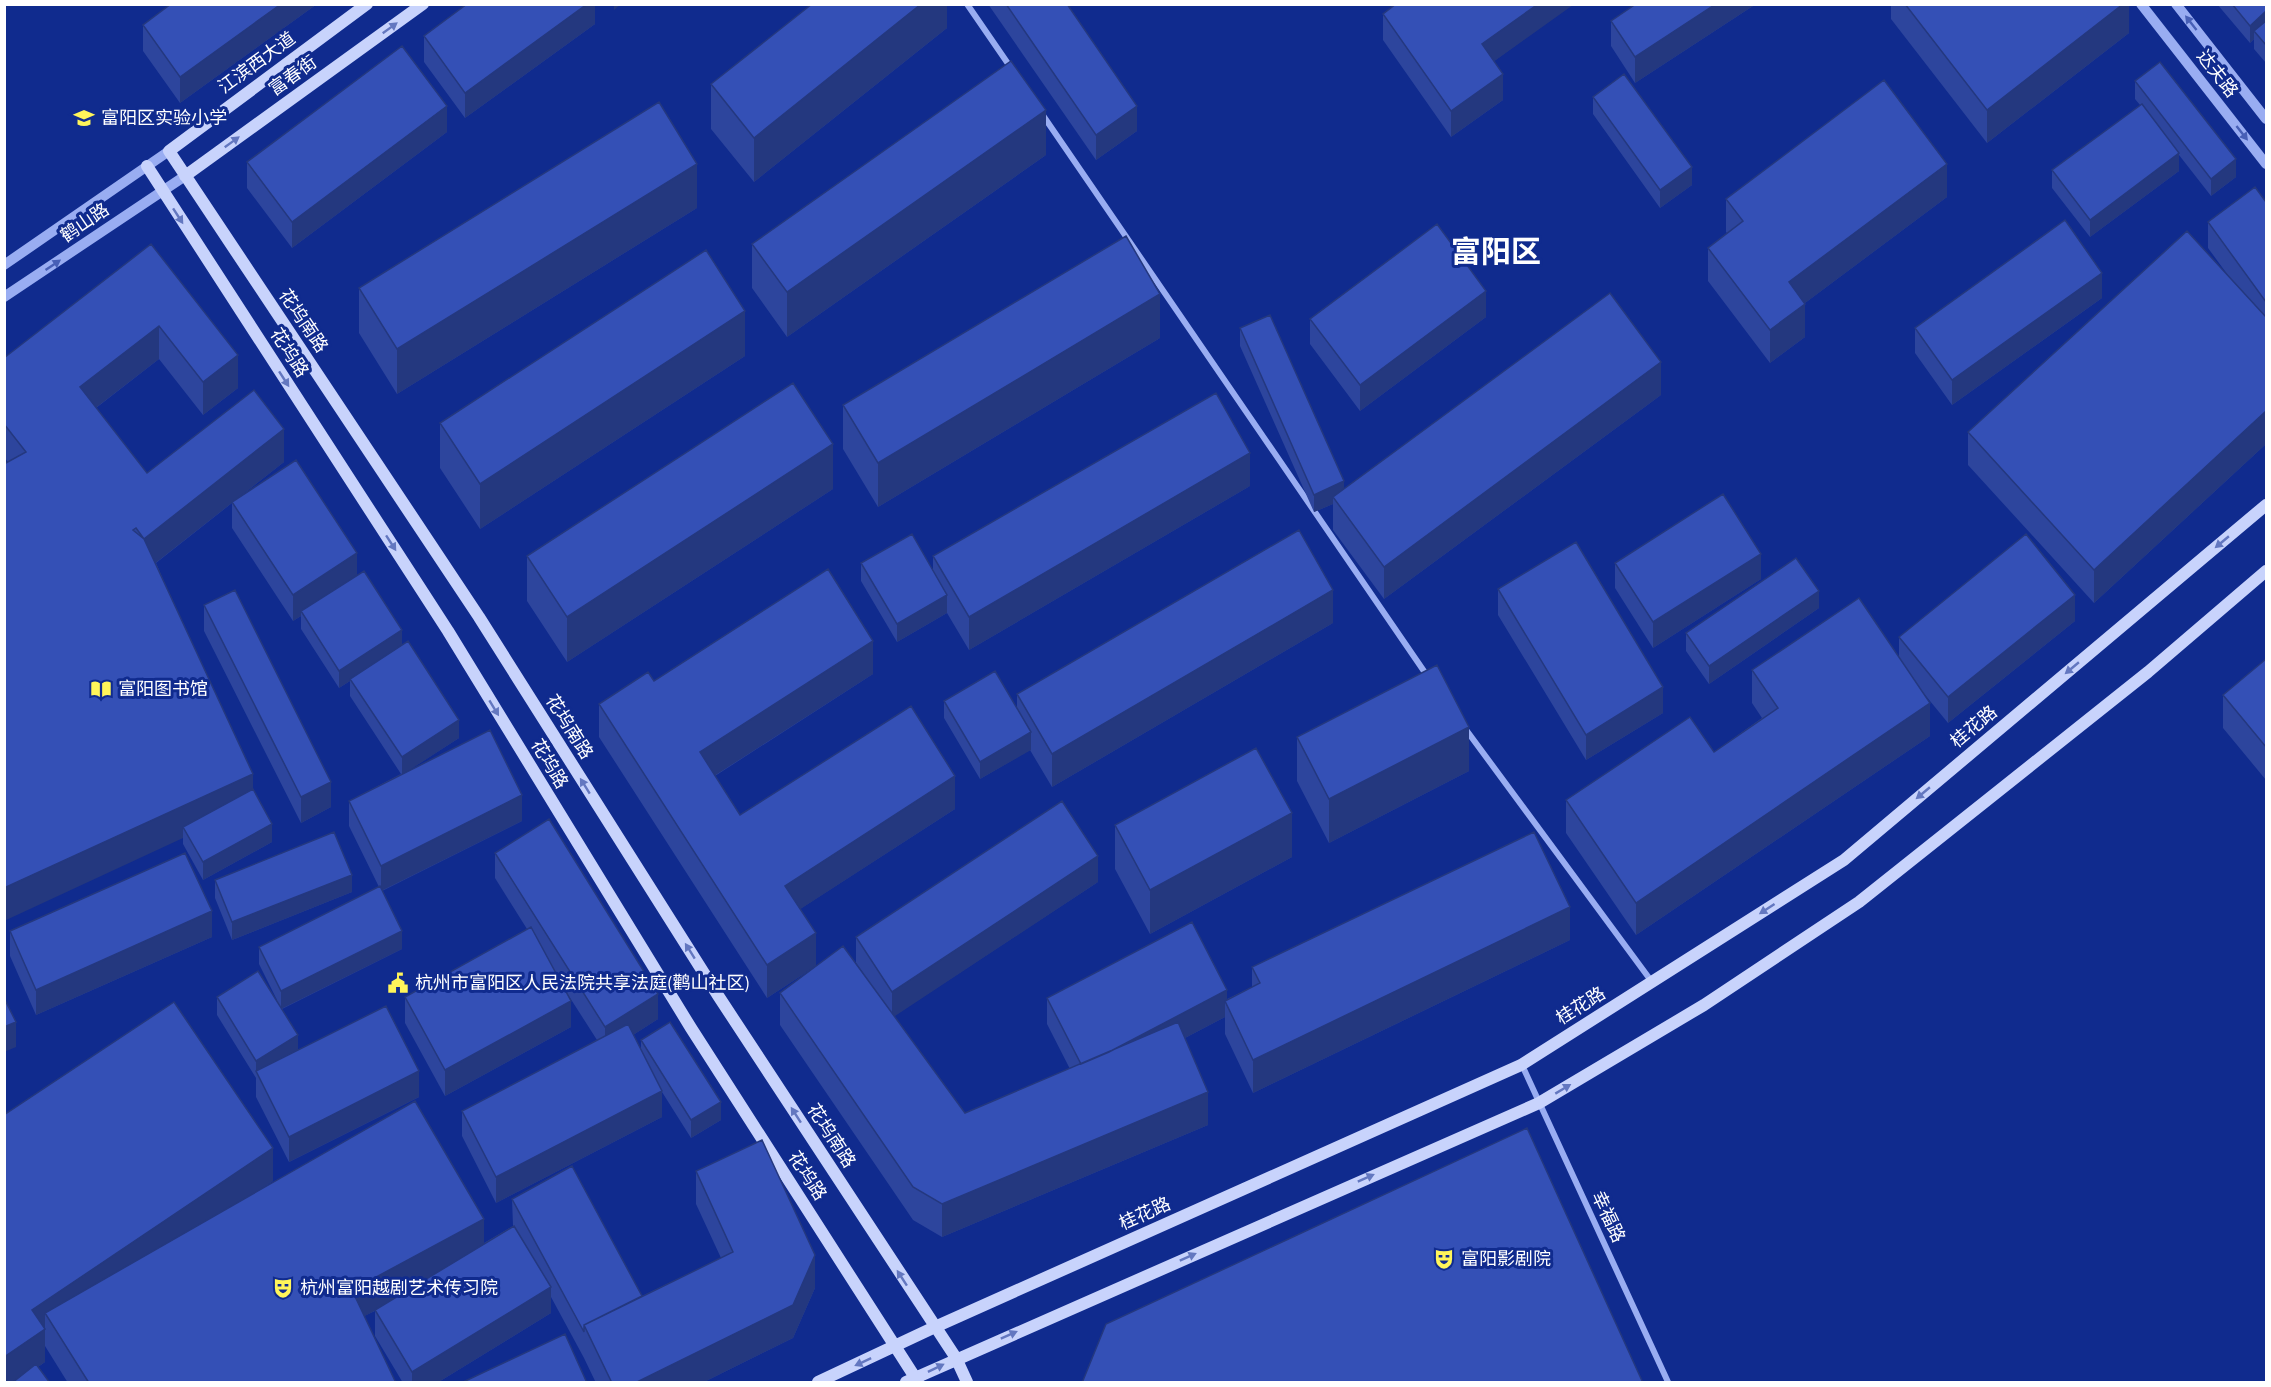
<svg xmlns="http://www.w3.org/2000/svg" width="2271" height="1387" font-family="'Source Sans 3','Noto Sans SC',sans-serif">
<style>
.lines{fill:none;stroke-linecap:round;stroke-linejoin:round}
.minor{stroke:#99adf2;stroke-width:6}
.tertiary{stroke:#99adf2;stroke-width:10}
.secondary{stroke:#c8d3fc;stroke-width:12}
.wall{fill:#2d459d}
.shaded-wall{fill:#24387f}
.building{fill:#3450b6;stroke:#24387f;stroke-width:1.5;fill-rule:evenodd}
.oneway{fill:#475fb6}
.oneway2{fill:#6377c0}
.labels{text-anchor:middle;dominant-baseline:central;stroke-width:6;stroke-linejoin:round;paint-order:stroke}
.street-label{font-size:18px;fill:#fff;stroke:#102b8e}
.poi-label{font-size:18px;fill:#fff;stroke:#102b8e;text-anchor:start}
.town-label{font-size:30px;font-weight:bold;fill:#fff;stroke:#102b8e}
</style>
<rect width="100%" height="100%" fill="#102b8e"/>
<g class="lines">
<path class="minor" d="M967,4L1011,68
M1042,114L1428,677
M1464,727L1652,982
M1522,1065L1668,1382"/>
<path class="tertiary" d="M2141,4L2266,164
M2176,4L2266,119
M4,265L169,151
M4,297L185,176"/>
<path class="secondary" d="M367,4L169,151L479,617L719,997L956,1358L967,1382
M147,166L448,631L691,1028L918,1382
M185,176L423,4
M818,1382L935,1327L1521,1065L1844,860L2266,505
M906,1382L1539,1103L1704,1005L1859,902L2148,672L2266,571"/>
</g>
<path class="wall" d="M171,4H317L180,103L143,51V25Z
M595,4V24L465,118L424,62V36Z
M947,4V28L754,182L711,129V84Z
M988,4H1067L1137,131L1096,160Z
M1573,4L1494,61L1503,100L1451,137L1383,40V14Z
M1636,4H1756L1635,83L1611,46V21Z
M1891,4H2129V33L1987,143L1891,19Z
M2217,4H2266V63L2254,49V39L2250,43Z
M2135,81L2236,177L2211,196L2179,155V171L2090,237L2052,188V170L2140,105L2135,99Z
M1593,97L1692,185L1660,208L1593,114Z
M447,132L292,248L247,188V162Z
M1046,155L787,337L752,288V244Z
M1947,197L1805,303V337L1770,363L1708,281V248L1727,233L1726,232V199Z
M2266,202V444L2094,603L1968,465V432L2230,278L2208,248V222Z
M697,208L397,394L359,333V288Z
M151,244L238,388L203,415L159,359L96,408L147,473L284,462L242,495L357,575L402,645L459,738L406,772L522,821L382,891L402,949L282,1009L298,1050L419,1097L289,1162L256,1097V1078L217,1015V997L277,1000L259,964V947L379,887L349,826V801L401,774L350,696V681L339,688L301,629V616L293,621L232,528V503L156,563L253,789L272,842L203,880L183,844V838L8,462L4,457V358Z
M2102,298L1952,405L1915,353V328Z
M1486,317L1360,411L1310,344V319Z
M1240,328L1344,489L1661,395L1384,599L1333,530V504L1314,512L1240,346Z
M1160,338L878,507L843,449V405Z
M745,356L480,529L440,468V423Z
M1250,486L969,650L947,613L897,642L861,581V563L933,571V556Z
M833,489L567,662L527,601V556Z
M1615,563L1761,579L1653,648L1615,588Z
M1498,589L1663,713L1586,760L1498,615Z
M204,605L331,807L301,823L204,631Z
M1819,608L1709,684L1686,651V633Z
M2075,621L1948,723L1921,690L1930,736L1636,935L1566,833V800L1714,752L1762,718L1752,703V670L1899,657V637Z
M1333,623L1052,787L1030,750L980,779L944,718V701L1017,709V694Z
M2266,659V780L2223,728V695Z
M873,674L715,776L740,815L955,809L800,909L816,966L767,998L599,737V704L654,681Z
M1297,737L1469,771L1329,843L1297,781Z
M1115,825L1292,857L1150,934L1115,869Z
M495,853L658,1019L633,1035L641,1050V1040L721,1120L691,1138L662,1092V1117L496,1203L462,1136V1111L597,1040L565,990L571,1027L445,1096L405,1023V997L527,929L495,878Z
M215,880L352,892L232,940L215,898Z
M1098,882L894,1016L965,1113L1070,1069L1047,1024V998L1227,999L1252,987V967L1570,940L1253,1093L1225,1034V1017L1185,1038L1208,1125L942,1237L913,1220L780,1025V993L864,974L856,963V937Z
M10,931L212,937L36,1015L10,956Z
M4,1115L273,1181L252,1195L484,1243L513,1226L512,1199L642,1296L721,1258L696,1204V1171L815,1288L793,1338L702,1383H596L584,1358L551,1297V1313L437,1383H403L375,1336V1311L364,1316L396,1383H68L45,1346V1362L38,1367L4,1383Z"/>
<path class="shaded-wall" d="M281,4H317L180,103V77Z
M587,4H595V24L465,118V93Z
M614,4H621L614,10Z
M921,4H947V28L754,182V138Z
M1538,4H1573V5L1482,70V44Z
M1716,4H1756L1635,83V57Z
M2123,4H2129V33L1987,143V110Z
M2266,11V29L2254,31V39L2250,43V26Z
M1503,74V100L1451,137V111Z
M447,106V132L292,248V222Z
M1137,106V131L1096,160V135Z
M1046,110V155L787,337V292Z
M2179,153V171L2090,237V220Z
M2236,159V177L2211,196V179Z
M697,164V208L397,394V349Z
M1947,164V197L1789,315V282Z
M1692,167V185L1660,208V190Z
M2102,273V298L1952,405V380Z
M1486,291V317L1360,411V385Z
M1160,294V338L878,507V463Z
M1805,304V337L1770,363V330Z
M745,311V356L480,529V484Z
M159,326V359L80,420V387Z
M238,355V388L203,415V382Z
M1661,362V395L1384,599V567Z
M2266,411V444L2094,603V570Z
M284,429V462L144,572V539Z
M833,444V489L567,662V617Z
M1250,453V486L969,650V617Z
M1344,481V499L1333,497V504L1314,512V495Z
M357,553V579L301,611V616L293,621V595Z
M1761,554V579L1653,648V622Z
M1333,590V623L1052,787V754Z
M1819,591V608L1709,684V666Z
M947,595V613L897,642V624Z
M2075,595V621L1948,723V697Z
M402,630V648L350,679V681L339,688V671Z
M873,641V674L700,785V752Z
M1663,687V713L1586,760V735Z
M1930,703V736L1636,935V903Z
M459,720V738L402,775V757Z
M1469,727V771L1329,843V799Z
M1031,732V750L980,779V762Z
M253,774V806L183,827V838L4,921V888Z
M955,776V809L785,919V886Z
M331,782V807L301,823V797Z
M522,795V821L381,891V866Z
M1292,813V857L1150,934V890Z
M272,824V842L203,880V862Z
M1098,856V882L892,1018V992Z
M352,875V892L232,940V922Z
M1570,907V940L1253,1093V1060Z
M212,911V937L36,1015V990Z
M402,931V949L281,1009V991Z
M816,933V966L767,998V965Z
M1227,990V1006L1225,1001V1017L1082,1092V1066Z
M658,994V1019L605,1053V1027Z
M571,1001V1027L445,1096V1070Z
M16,1022V1047L4,1052V1027Z
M298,1035V1052L256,1071V1078V1061Z
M419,1071V1097L289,1162V1137Z
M662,1091V1117L496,1203V1177Z
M1208,1092V1125L942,1237V1204Z
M721,1102V1120L691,1138V1120Z
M273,1148V1181L54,1328L45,1313V1362L15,1383H4V1357L32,1310Z
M484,1219V1252L352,1323V1290Z
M815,1255V1288L793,1338L702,1383H635Z
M551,1287V1313L437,1383H412V1372Z"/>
<path class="building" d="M171,4H281L180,77L143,25Z
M467,4H587L465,93L424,36Z
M812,4H921L754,138L711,84Z
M1006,4H1067L1137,106L1096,135Z
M1396,4H1538L1482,44L1503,74L1451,111L1383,14Z
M1636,4H1716L1635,57L1611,21Z
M1905,4H2123L1987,110Z
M2232,4H2266V11L2250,26Z
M2266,21V45L2254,31Z
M402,46L447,106L292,222L247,162Z
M1011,61L1046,110L787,292L752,244Z
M2160,62L2236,159L2211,179L2135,81Z
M1624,74L1692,167L1660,190L1593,97Z
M1884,80L1947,164L1789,282L1805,304L1770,330L1708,248L1743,221L1726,199Z
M659,102L697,164L397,349L359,288Z
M2142,104L2179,153L2090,220L2052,170Z
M2255,187L2266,202V302L2208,222Z
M2065,220L2102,273L1952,380L1915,328Z
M1437,224L1486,291L1360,385L1310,319Z
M2187,231L2266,317V411L2094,570L1968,432Z
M1126,236L1160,294L878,463L843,405Z
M151,244L238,355L203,382L159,326L80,387L147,473L254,390L284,429L144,539L253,774L4,888V464L26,452L4,424V358ZM136,528L144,539L133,530Z
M706,250L745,311L480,484L440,423Z
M1610,293L1661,362L1384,567L1333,497Z
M1270,315L1344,481L1314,495L1240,328Z
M793,383L833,444L567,617L527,556Z
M1216,393L1250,453L969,617L933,556Z
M296,460L357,553L293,595L232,502Z
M1723,494L1761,554L1653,622L1615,563Z
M1299,530L1333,590L1052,754L1017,694Z
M912,534L947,595L897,624L861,563Z
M2026,534L2075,595L1948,697L1899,637Z
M1576,542L1663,687L1586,735L1498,589Z
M1796,558L1819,591L1709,666L1686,633Z
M828,569L873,641L700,752L740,815L911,706L955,776L785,886L816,933L767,965L599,704L648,672L654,681Z
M364,571L402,630L339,671L301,611Z
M235,590L331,782L301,797L204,605Z
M1859,598L1930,703L1636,903L1566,800L1690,717L1714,752L1778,708L1752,670Z
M408,641L459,720L402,757L350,679Z
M2266,659V747L2223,695Z
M1437,665L1469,727L1329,799L1297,737Z
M995,671L1031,732L980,762L944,701Z
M490,730L522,795L381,866L349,801Z
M1256,748L1292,813L1150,890L1115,825Z
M253,789L272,824L203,862L183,827Z
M1062,801L1098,856L892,992L856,937Z
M549,819L658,994L605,1027L495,853Z
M334,832L352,875L232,922L215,880Z
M1534,832L1570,907L1253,1060L1225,1001L1260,983L1252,967Z
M185,853L212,911L36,990L10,931Z
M380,886L402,931L281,991L259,947Z
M1192,922L1227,990L1109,1052L1081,1064L1047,998Z
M531,927L571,1001L445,1070L405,997Z
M843,946L965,1113L1178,1022L1208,1092L942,1204L913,1187L780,993Z
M258,971L298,1035L256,1061L217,997Z
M4,998L16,1022L4,1027Z
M174,1002L273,1148L32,1310L45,1329L4,1357V1115Z
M386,1006L419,1071L289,1137L256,1071Z
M670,1022L721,1102L691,1120L641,1040Z
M628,1024L662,1091L496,1177L462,1111Z
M415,1101L484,1219L352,1290L396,1383H89L45,1313Z
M1527,1128L1643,1383H1082L1106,1324Z
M762,1140L815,1255L793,1305L635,1383H612L584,1325L733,1252L696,1171Z
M572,1166L642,1296L584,1325V1332L512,1199Z
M514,1226L551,1287L412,1372L375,1310Z
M565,1334L587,1383H461Z
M36,1364L50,1383H12Z"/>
<defs><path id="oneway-solid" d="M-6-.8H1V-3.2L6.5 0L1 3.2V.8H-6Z" transform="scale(1.5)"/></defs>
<g class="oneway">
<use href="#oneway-solid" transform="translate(2191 23) rotate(-128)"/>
<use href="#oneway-solid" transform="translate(2242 133) rotate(52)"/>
<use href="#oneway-solid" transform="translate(53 265) rotate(-34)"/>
</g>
<g class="oneway2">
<use href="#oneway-solid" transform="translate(390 28) rotate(-36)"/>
<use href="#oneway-solid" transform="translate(232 142) rotate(-36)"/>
<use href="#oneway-solid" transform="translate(178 216) rotate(57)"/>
<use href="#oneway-solid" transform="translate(284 379) rotate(57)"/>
<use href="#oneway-solid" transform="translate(2222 542) rotate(140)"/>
<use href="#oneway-solid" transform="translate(391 543) rotate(57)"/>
<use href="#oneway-solid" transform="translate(2072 668) rotate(140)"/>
<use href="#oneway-solid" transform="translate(494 708) rotate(59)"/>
<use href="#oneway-solid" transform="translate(585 786) rotate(-122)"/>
<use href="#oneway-solid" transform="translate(1923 793) rotate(140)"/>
<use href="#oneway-solid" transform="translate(1767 909) rotate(147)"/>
<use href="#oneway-solid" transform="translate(690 951) rotate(-122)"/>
<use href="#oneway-solid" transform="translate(1563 1089) rotate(-31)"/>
<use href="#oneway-solid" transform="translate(796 1115) rotate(-123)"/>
<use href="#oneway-solid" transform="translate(1366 1178) rotate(-24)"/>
<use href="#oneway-solid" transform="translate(1188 1257) rotate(-24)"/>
<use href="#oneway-solid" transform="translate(902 1278) rotate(-123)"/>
<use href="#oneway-solid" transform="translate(1009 1335) rotate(-24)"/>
<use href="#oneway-solid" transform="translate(863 1362) rotate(155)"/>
<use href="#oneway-solid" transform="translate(936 1368) rotate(-26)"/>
</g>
<defs>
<g id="school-bare" transform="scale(1.62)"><path d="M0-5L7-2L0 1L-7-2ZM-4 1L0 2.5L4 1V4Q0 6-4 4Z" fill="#fff55a" stroke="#102b8e" stroke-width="2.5" paint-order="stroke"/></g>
<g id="library-bare" transform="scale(1.62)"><path d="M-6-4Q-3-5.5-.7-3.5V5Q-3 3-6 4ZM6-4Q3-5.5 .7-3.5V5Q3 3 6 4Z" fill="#fff55a" stroke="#102b8e" stroke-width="2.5" paint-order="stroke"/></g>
<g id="civic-bare" transform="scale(1.62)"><path d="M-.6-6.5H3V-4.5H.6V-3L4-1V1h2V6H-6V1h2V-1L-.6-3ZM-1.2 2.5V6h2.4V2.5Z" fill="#fff55a" stroke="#102b8e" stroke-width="2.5" paint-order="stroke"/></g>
<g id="theatre-bare" transform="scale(1.62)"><path d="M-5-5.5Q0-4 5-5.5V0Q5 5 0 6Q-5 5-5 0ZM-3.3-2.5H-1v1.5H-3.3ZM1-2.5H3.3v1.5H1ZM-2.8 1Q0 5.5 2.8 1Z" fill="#fff55a" stroke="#102b8e" stroke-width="2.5" paint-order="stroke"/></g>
</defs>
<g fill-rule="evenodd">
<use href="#school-bare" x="84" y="118"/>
<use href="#library-bare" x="101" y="689"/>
<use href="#civic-bare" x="398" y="983"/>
<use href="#theatre-bare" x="1444" y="1259"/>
<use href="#theatre-bare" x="283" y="1288"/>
</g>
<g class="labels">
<g class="street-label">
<text transform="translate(257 63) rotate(-36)">江滨西大道</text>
<text transform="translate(2217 74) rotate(52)">达夫路</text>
<text transform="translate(293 76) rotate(-36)">富春街</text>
<text transform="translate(85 223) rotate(-34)">鹤山路</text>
<text transform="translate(303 321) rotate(56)">花坞南路</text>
<text transform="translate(289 353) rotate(57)">花坞路</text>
<text transform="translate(569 727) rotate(58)">花坞南路</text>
<text transform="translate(1974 727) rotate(-40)">桂花路</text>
<text transform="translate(549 764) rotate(59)">花坞路</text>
<text transform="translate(1581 1006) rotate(-32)">桂花路</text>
<text transform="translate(831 1136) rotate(57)">花坞南路</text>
<text transform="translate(807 1176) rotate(57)">花坞路</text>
<text transform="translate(1145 1214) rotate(-24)">桂花路</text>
<text transform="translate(1608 1217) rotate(65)">幸福路</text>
</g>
<g class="poi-label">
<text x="101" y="118">富阳区实验小学</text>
<text x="118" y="689">富阳图书馆</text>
<text x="415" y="983">杭州市富阳区人民法院共享法庭(鹳山社区)</text>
<text x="1461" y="1259">富阳影剧院</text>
<text x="300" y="1288">杭州富阳越剧艺术传习院</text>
</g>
<g class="town-label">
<text x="1496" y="252">富阳区</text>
</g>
</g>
<rect width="2271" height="1387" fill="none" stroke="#ffffff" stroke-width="12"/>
</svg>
